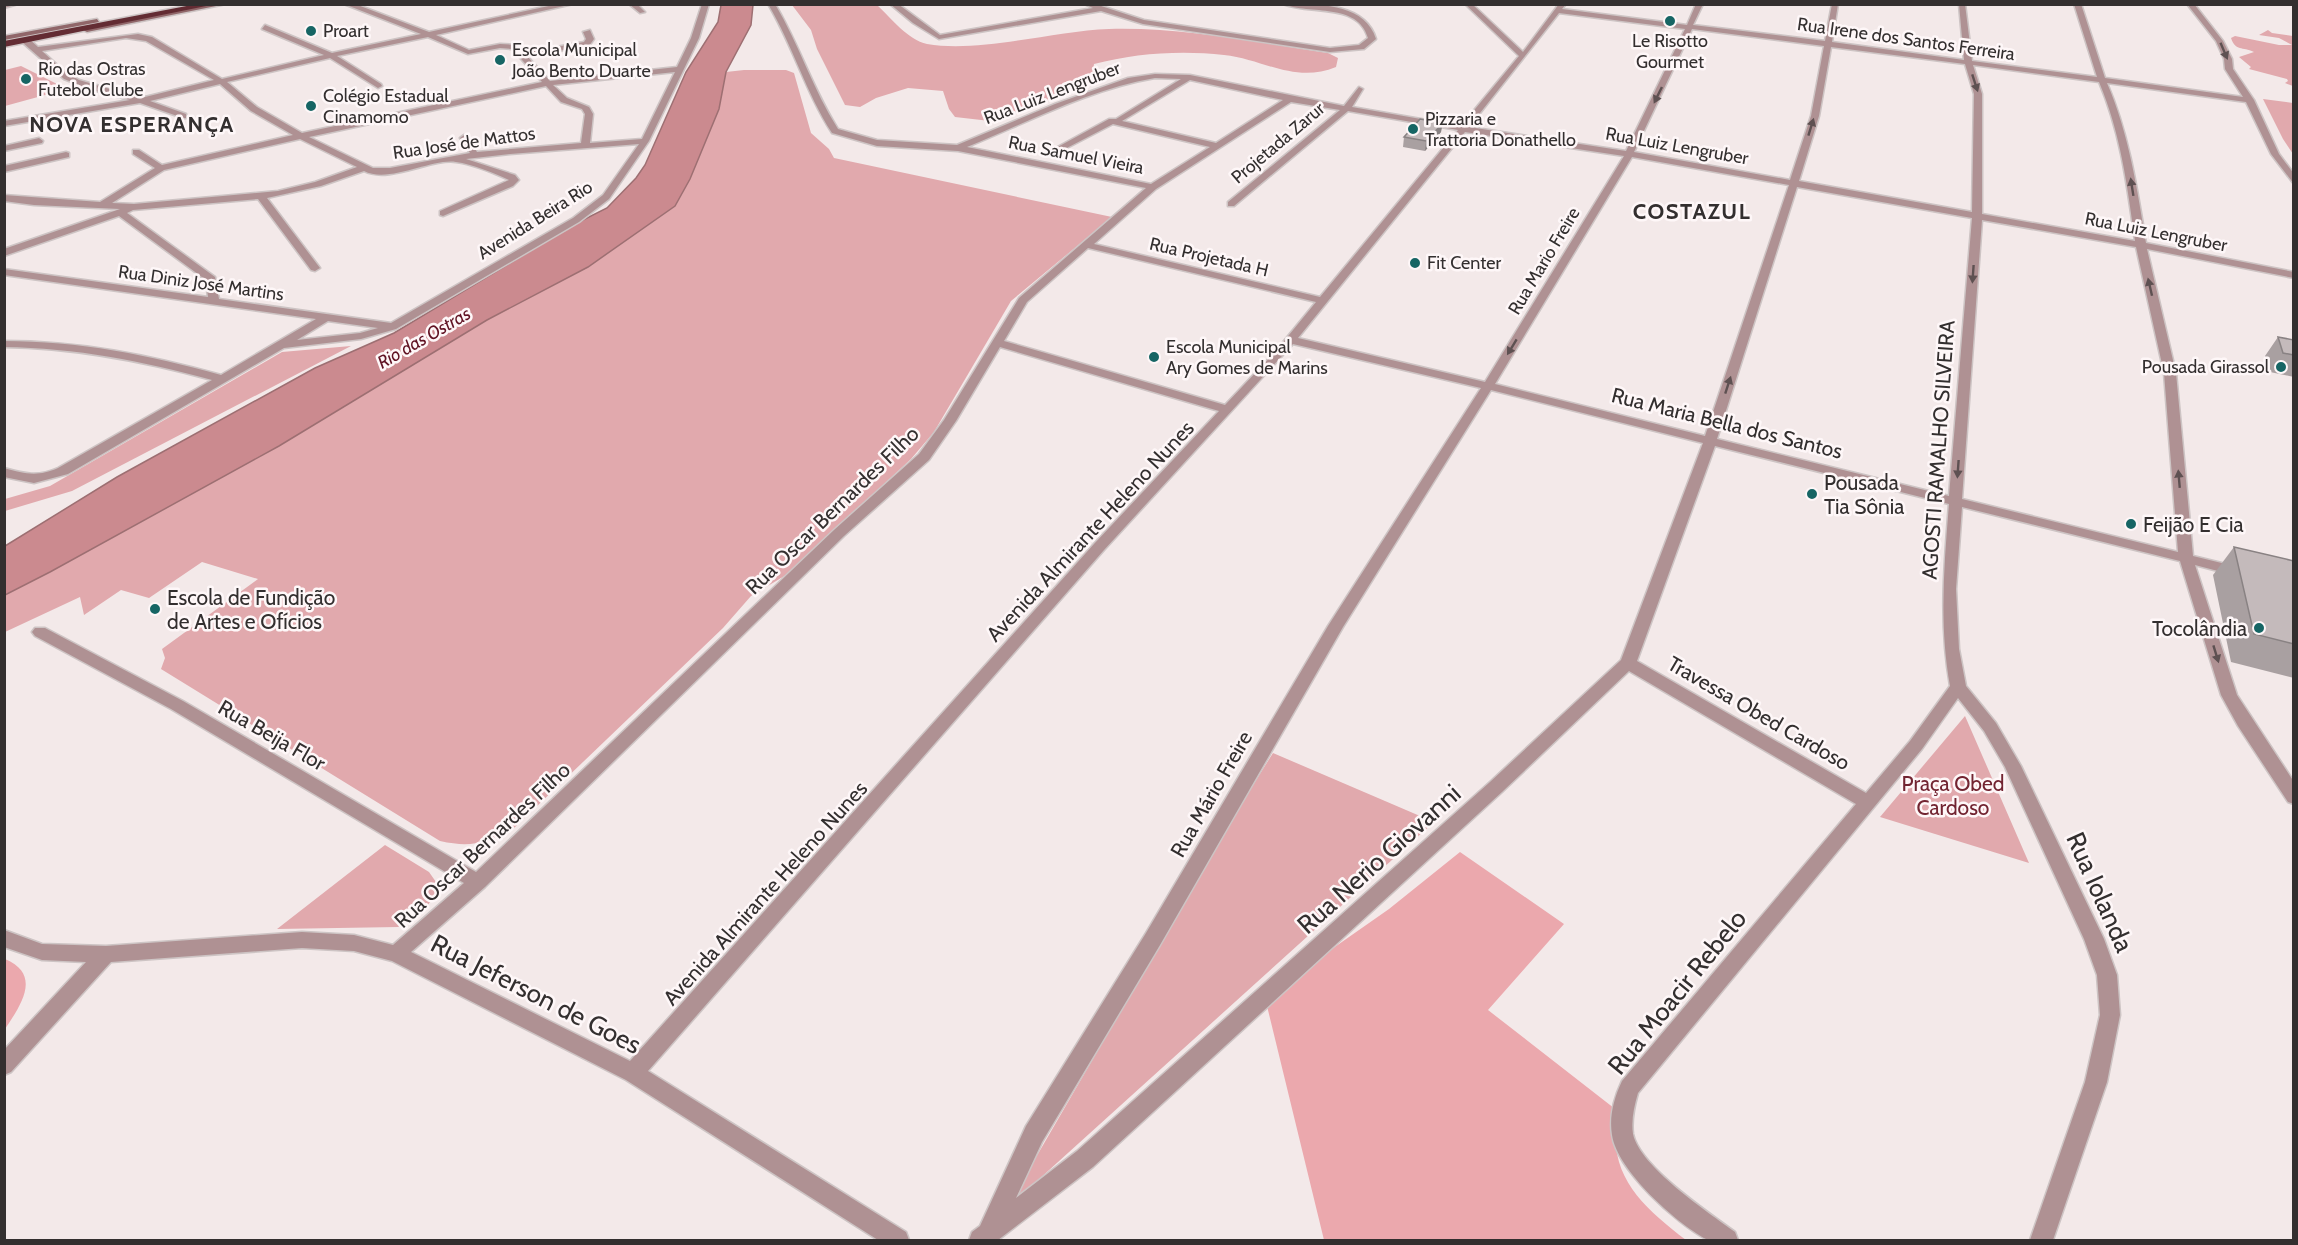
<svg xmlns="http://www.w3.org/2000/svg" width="2298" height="1245" font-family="Cabin,sans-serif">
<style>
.green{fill:#e1a9ad}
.forest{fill:#eba8ad}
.water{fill:#cb8a8f;stroke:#9d6f72;stroke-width:1.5}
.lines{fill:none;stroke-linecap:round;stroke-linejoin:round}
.street-casing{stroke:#cdc4c4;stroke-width:3}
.secondary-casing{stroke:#cdc4c4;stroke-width:3}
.highway-casing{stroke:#cdc4c4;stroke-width:3}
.street{fill:#af9193;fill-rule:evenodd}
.secondary{fill:#906669;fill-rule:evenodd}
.highway{fill:#632c33;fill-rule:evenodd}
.wall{fill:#a9a0a1}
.shaded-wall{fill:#898283}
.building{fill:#c4babb;stroke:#898283;stroke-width:1.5}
.oneway{fill:#5e5152}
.poi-dot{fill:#166564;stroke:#fef7f8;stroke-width:2}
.labels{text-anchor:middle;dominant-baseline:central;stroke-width:5;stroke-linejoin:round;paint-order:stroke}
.far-poi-label{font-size:18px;fill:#332f2f;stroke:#fef7f8;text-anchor:start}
.far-street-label{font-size:18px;fill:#332f2f;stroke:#fef7f8}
.far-water-label{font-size:18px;font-style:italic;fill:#601223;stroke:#fef7f8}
.street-label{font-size:21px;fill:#332f2f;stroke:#fef7f8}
.poi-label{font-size:21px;fill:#332f2f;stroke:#fef7f8;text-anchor:start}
.park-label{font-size:21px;fill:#722431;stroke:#fef7f8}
.far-district-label{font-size:22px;font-weight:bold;letter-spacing:1.5px;fill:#332f2f;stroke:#fef7f8}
.near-street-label{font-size:26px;fill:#332f2f;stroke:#fef7f8}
</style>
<rect width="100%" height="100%" fill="#f3e9e9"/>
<path class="green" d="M792,5H877C891,18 908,40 927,44C980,53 1054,31 1109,29C1182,27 1256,42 1328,53L1338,58L1336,67C1295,84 1263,59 1224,55C1182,50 1135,53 1094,64L1091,83L990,121L955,117L949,109L943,91L908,88L876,98L860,107L845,105L817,49L811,30Z
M2268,30L2272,33L2293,36V86L2285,83L2288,81L2287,79L2249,69L2251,67L2239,57L2254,52C2242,46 2236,52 2231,38L2235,36L2279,45H2292L2279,38L2259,35Z
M21,66L67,89L5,106V70Z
M744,70H786L794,73L811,133L829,149L834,158L1112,217L1011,301L934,432L911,459L786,575L751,596L723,628L513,829C484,843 472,848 440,841L161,669L165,658L162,649L258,579L202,562L149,598L121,590L84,615L80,597L5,632V595L50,572L279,446L487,320L588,267L675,206L690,179L719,109L726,72Z
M2263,99L2293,103V154L2283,139Z
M351,346L72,491L5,511V499L50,486L282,352Z
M1965,716L2029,863L1880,817Z
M1273,753L1434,822L1006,1209L1236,812Z
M385,845L429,872L436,882V894L419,917L398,927L277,929Z"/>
<path class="forest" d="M1460,852L1564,924L1488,1010L1619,1112C1604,1173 1642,1206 1686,1240H1324L1267,1006L1319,958L1389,909Z
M5,959C43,975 20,1006 5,1029Z"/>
<path class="water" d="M721,5H753L751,25L726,72L719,109L690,179L675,206L588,267L487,320L279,446L50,572L5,595V546L117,477L315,368L394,333L575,224L607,208L636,178L645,165L686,72L718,22Z"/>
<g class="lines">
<g class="street-casing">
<path id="street" d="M4,4H18L4,8Z
M344,4H355L429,32L558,4H573L436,35L469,50L500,44L517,45L523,53L584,42L586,39L583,32L590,30L594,39L589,46L527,56L550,81L677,67L691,38L702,4H709L699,38L649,141L609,199L579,222L396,329L361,339L284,348L68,474L34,483L4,477V468C25,474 38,477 58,468L212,380C143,361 76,348 4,347V341C79,341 149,355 221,375L316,319L4,275V269L208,297L206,280L119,216L4,256V249L120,209L34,205L4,201V195L100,202L155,168L133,154V150H139L162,165L293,135L251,111L220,84L150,101L186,114V118H183L140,103L4,126V121L130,100L92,90L64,79L22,42V38H28L38,47L138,34L152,37L222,79L324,55L262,29L265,25L332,53L421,34ZM428,37L468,54L500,48L512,49L542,82L302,133L257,107L227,82L330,58L378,88L382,86L381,84L337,56ZM126,38L146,41L214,80L141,98L79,80L64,71L42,51ZM675,72L642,139L590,143L593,114L589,107L567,98L553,85ZM546,86L561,102L582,109L585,114L581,143L477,152L467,136L464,135L460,138L470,153L390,168H373L309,137ZM300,139L357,167L315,182L278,191L134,204L112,203L164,170ZM639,144L603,195L573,218L391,323L219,299L215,277L127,213L133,210L258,199L311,270L315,271L320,268L267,198L321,186L364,171C389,184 432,158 456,162C472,164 494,173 509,180L440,211V215L443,216L513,186L519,180L515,175L466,159L510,154ZM328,321L378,328L360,333L297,340Z
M629,4H637L645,12L640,13Z
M768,4H775C799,44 813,90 838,129L877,140L957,145L1055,104L1128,78L1155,74L1190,75L1344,106L1359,87L1363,89L1352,107L1461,126L1519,56L1465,4H1472L1523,52L1559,4H1566L1562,9L1687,25L1696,4H1703L1693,25L1825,41L1832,4H1838L1832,42L1964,60L1959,4H1965L1972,61L2097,77L2074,4H2081L2105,78L2243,97L2225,69L2224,59L2216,41L2187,4H2194L2223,41L2232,59L2233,69L2254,100L2279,154L2294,174V184L2271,154L2246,102L2107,83C2129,134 2137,188 2146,243L2294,272V278L2147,249L2176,373L2193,556L2242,568L2244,571L2237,576L2195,565L2237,695L2294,782V804L2288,802L2238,726L2221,695L2180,561L1962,507L1956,589L1959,649L1966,686L1996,723L2021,766L2104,939L2117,975L2120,1015L2107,1082L2053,1240H2030L2085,1082L2100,1015L2097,975L2084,939L2005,767L1984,731L1958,698L1922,749L1638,1093C1634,1107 1631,1120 1633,1134C1640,1167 1708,1212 1735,1232L1738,1240C1729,1240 1714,1243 1706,1239C1676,1223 1617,1170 1612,1135C1609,1116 1614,1098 1622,1081L1856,804L1629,671L1502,792L1093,1167L998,1240H969L972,1232L980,1226L1026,1126L1146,933L1328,626L1481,388L1293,344L1104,550L648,1071L906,1232L909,1240H878L626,1080L392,961L354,951L302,948L111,962L11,1072L4,1075V1050L86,962L42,960L4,947V930L42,944L106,946L302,932L354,935L393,945L464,883L171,709L35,636L32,632L35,628H45L183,701L476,872L834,530L919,454L944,420L1019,298L1146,188L958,151L877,146L832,133C806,93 793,46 768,4ZM1559,13L1685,29L1626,151L1469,127ZM1692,29L1824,46L1811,116L1790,180L1634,152ZM1831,47L1965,64L1974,94L1972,212L1799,181L1819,116ZM1973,65L2099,82C2121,134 2127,185 2135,241L1982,214V94ZM1155,78L1181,79L1116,119H1109L1054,149L1061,151L1113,124L1210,147L1151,184L967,147C1028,122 1090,89 1155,78ZM1190,80L1283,100L1216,143L1122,121ZM1291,102L1340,110L1228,202V206H1234L1348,111L1458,130L1320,297L1094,244L1156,189ZM1465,132L1624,156L1485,382L1298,338ZM1632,157L1789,185L1705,436L1495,384ZM1797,187L1972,218L1949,496L1717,439ZM1982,220L2136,247L2164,373L2178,552L1962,499ZM1088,248L1316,302L1275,352L1225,405L1004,341L1027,302ZM1000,347L1219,411L1094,544L630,1061L411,952L485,887L844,536L929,460L956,421ZM1491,390L1703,443L1621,660L1490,782L1077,1151L1016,1198L1042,1142L1160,945L1343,627ZM1715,446L1949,504C1944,566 1939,625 1950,686L1910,741L1866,793L1637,661Z
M890,4H898L940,35L1093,8L1084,4H1095L1144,20L1330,48L1359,45L1368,38C1358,2 1310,15 1283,4C1315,4 1365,2 1376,39L1364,49L1330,52L1143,24L1101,11L939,39L913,23Z
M39,138L43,141L42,143L4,151V146Z
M66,152L69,153V157L4,172V166Z"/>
</g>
<g class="secondary-casing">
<path id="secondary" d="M210,4H226L87,32L83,30Z
M97,19L99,22L4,40V36Z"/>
</g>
<g class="highway-casing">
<path id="highway" d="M197,4H216L4,47V41Z"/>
</g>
<use href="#street" class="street"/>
<use href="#secondary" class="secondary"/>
<use href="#highway" class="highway"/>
</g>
<path class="wall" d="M1441,132L1425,151L1403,147L1404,137Z
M2278,337L2294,340V377L2270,372L2265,356Z
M2234,547L2294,561V678L2231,662L2213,575Z"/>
<path class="shaded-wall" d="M1443,123L1441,132L1425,151L1426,141Z"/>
<path class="building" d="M1420,119L1443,123L1426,141L1404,137Z
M2278,337L2294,340V355L2283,353Z
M2234,547L2294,561V644L2254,634Z"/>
<defs><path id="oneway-solid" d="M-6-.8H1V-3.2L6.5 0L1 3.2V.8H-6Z" transform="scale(1.5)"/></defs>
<g class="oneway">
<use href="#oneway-solid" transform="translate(2224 51) rotate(67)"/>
<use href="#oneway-solid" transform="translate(1975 83) rotate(72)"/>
<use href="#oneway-solid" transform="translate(1658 95) rotate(116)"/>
<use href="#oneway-solid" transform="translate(1811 127) rotate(-73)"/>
<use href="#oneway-solid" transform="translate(2132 187) rotate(-99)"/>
<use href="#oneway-solid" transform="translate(1973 274) rotate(94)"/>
<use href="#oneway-solid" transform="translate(2150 287) rotate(-103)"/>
<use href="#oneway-solid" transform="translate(1512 347) rotate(121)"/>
<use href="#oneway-solid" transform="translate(1728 385) rotate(-72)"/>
<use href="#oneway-solid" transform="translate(1958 469) rotate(94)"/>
<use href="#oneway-solid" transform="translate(2179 479) rotate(-95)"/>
<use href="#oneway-solid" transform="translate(2216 654) rotate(73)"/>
</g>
<g class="poi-dot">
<circle cx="1670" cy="21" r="6"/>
<circle cx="311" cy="31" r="6"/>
<circle cx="500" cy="60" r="6"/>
<circle cx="26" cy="79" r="6"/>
<circle cx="311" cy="106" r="6"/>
<circle cx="1413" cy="129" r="6"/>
<circle cx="1415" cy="263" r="6"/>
<circle cx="1154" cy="357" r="6"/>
<circle cx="2281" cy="367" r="6"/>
<circle cx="1812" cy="494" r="6"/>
<circle cx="2131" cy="524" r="6"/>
<circle cx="155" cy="609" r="6"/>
<circle cx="2259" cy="628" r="6"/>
</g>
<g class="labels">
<g class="far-poi-label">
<text x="323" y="31">Proart</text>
<text x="1670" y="41" text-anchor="middle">Le Risotto<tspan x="1670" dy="21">Gourmet</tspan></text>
<text x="512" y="50">Escola Municipal<tspan x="512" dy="21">João Bento Duarte</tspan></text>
<text x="38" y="69">Rio das Ostras<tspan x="38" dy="21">Futebol Clube</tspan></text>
<text x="323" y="96">Colégio Estadual<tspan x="323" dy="21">Cinamomo</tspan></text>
<text x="1425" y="119">Pizzaria e<tspan x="1425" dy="21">Trattoria Donathello</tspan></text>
<text x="1427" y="263">Fit Center</text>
<text x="1166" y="347">Escola Municipal<tspan x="1166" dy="21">Ary Gomes de Marins</tspan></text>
<text x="2269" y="367" text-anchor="end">Pousada Girassol</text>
</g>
<g class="far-street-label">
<text transform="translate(1906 39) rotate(8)">Rua Irene dos Santos Ferreira</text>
<text transform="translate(1052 93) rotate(-21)">Rua Luiz Lengruber</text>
<text transform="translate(464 143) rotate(-8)">Rua José de Mattos</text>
<text transform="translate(1278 143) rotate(-40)">Projetada Zarur</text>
<text transform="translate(1677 146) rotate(10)">Rua Luiz Lengruber</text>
<text transform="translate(1076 155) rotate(11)">Rua Samuel Vieira</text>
<text transform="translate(535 220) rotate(-32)">Avenida Beira Rio</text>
<text transform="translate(2156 232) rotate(11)">Rua Luiz Lengruber</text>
<text transform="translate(1209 257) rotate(13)">Rua Projetada H</text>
<text transform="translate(1544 261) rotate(-59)">Rua Mario Freire</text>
<text transform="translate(201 283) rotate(8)">Rua Diniz José Martins</text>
</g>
<g class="far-water-label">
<text transform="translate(424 338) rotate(-30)">Rio das Ostras</text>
</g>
<g class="street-label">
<text transform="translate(1727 423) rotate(14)">Rua Maria Bella dos Santos</text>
<text transform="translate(1938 450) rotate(-86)">AGOSTI RAMALHO SILVEIRA</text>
<text transform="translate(832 510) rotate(-44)">Rua Oscar Bernardes Filho</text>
<text transform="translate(1090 531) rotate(-47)">Avenida Almirante Heleno Nunes</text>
<text transform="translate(1759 713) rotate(30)">Travessa Obed Cardoso</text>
<text transform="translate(272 735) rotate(30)">Rua Beija Flor</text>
<text transform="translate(1211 794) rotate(-60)">Rua Mário Freire</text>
<text transform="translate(482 845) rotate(-43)">Rua Oscar Bernardes Filho</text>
<text transform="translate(765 893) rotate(-48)">Avenida Almirante Heleno Nunes</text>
</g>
<g class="poi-label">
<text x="1824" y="482">Pousada<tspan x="1824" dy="24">Tia Sônia</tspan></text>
<text x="2143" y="524">Feijão E Cia</text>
<text x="167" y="597">Escola de Fundição<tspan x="167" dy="24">de Artes e Ofícios</tspan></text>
<text x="2247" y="628" text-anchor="end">Tocolândia</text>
</g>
<g class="park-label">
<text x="1953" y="783">Praça Obed<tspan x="1953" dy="24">Cardoso</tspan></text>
</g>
<g class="far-district-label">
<text x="132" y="124">NOVA ESPERANÇA</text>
<text x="1692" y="211">COSTAZUL</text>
</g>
<g class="near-street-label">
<text transform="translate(1379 859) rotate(-42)">Rua Nerio Giovanni</text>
<text transform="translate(2100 892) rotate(66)">Rua Iolanda</text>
<text transform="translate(1677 992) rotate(-51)">Rua Moacir Rebelo</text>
<text transform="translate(536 994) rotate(27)">Rua Jeferson de Goes</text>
</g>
</g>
<rect width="2298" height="1245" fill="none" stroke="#332f2f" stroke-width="12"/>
</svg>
